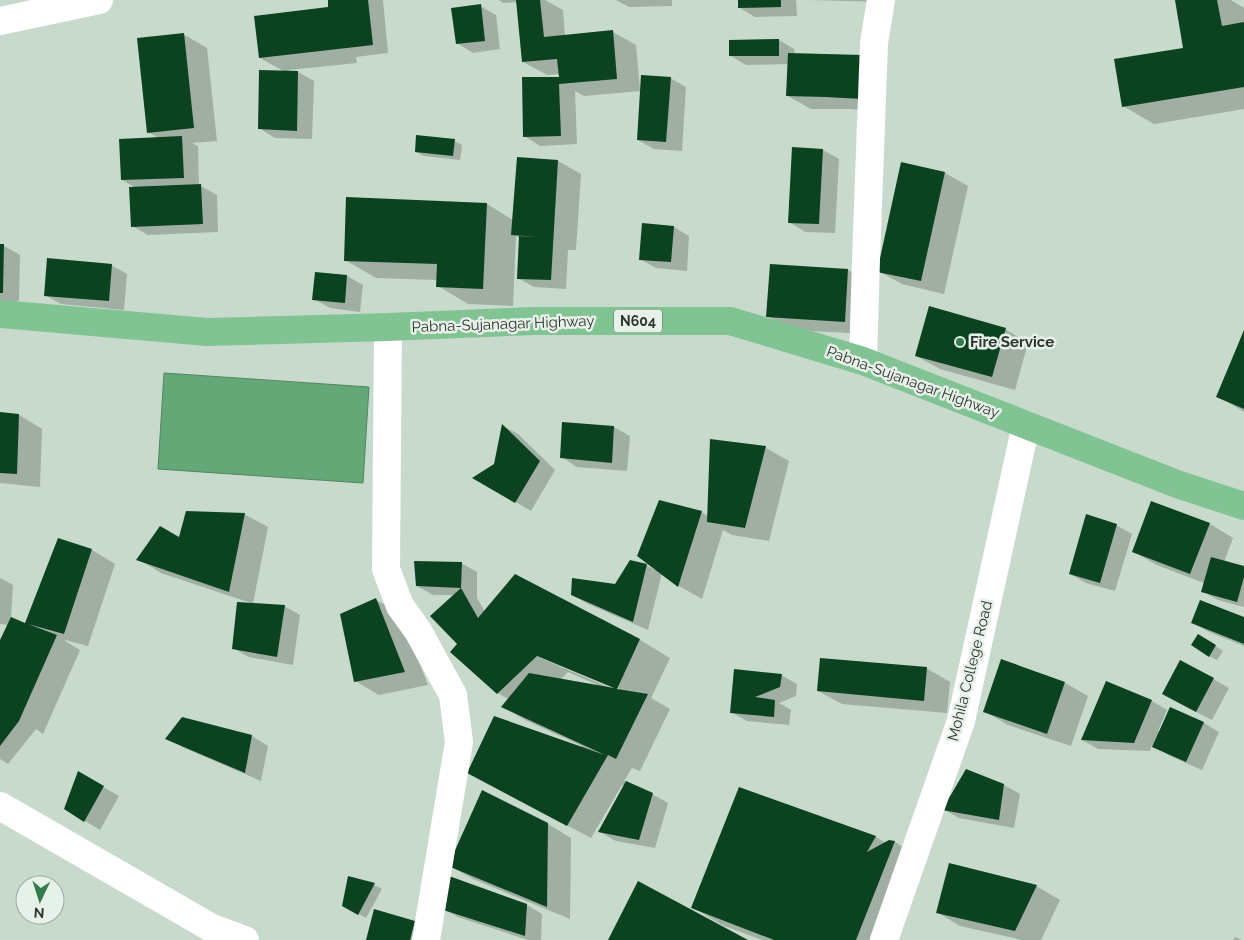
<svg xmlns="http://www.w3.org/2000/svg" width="1244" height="940" font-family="Raleway,sans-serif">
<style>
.built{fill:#c8dacc;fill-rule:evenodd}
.water{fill:#63a876;stroke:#548561}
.shadow{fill:#0003;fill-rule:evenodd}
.building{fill:#0b4321}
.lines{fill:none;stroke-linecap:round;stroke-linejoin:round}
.street{stroke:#fff;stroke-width:28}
.highway{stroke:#82c393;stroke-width:28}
.poi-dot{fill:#327d4b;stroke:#e6f1e8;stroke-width:2}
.labels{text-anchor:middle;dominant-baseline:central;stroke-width:5;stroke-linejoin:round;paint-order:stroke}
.shield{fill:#e6f1e8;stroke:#676d68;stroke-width:1}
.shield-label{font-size:14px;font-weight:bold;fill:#303431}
.street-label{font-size:15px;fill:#303431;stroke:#e6f1e8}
.poi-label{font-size:15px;font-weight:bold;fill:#303431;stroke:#e6f1e8;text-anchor:start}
</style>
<rect width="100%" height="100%" fill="#d9e4db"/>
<path class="built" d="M0,0H1244V940H0ZM25,885H55V915H25Z"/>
<path class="water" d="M164,373L369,387L363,483L158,469Z"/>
<path class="shadow" d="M329,0H383L388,53L356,57L357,63L289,70V72H298L314,81L312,139L275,138L259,128L285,72L260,58L328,9Z
M499,0H545L563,10L565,36L613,32L636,45L640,90L670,78L686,87L682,151L654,149L638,140L641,91L584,96L575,91L577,144L540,146L524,136L561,80L560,74L547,75L523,62L517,2L503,3Z
M616,0H672V6L629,7Z
M739,0H796L797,16L755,17L740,8Z
M808,0H884V2Z
M1176,0H1231L1244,8V109L1154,124L1123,106L1184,49Z
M480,6L496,15L500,49L473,53L457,43Z
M183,34L207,48L217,141L192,143L198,146L199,186H201L217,195L218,232L148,235L132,226L136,188L122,180L159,138L148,132Z
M779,40L794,49L795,55L886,70L885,112L850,109H811L788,96L789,64L746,65L731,56Z
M454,141L462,145L460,160L424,156L416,152Z
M823,150L839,159L835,233L805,232L789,222Z
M558,161L581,174L576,250H568L566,289L534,287L518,278L520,238L516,236L513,306L468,304L438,286V280L376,278L345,260L487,204L513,220Z
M945,173L968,186L944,294L902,284L878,271Z
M674,227L689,236L687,271L656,268L640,259Z
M0,246H4L20,255L19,301H0Z
M111,265L127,274L124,310L61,304L45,295Z
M771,265L848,270L871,283L869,334L791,330L768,316Z
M316,273L347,276L363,285L360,312L330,308L314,299Z
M1005,329L1028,343L1015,390L940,369L916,356Z
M1244,334V412L1218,396Z
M0,413L19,415L42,429L40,487L0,483Z
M563,423L614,427L630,436L627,471L577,467L562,457Z
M503,426L518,434L555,470L531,511L475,478L495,465Z
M766,448L789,461L769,541L732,535L723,530L702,599L679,586L662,573L648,630L588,604L572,595L615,585L646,565L655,570L701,512L708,516Z
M1152,503L1210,524L1233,538L1224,562L1244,567V607L1218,600L1202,591L1204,583L1157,565L1134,552Z
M244,514L268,527L253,604L284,606L300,615L293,665L249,657L233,648L251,603L161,573L138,559Z
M1116,525L1132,534L1115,591L1086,583L1070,574Z
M92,550L115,564L88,646L65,640V641L80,650L43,734L36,729L8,764L0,759V643L8,625L0,624V578L13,585L11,619L26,625Z
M461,563L477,572V598L485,612L515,575L640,640L670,658L651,698L670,709L640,771L632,768L624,781L652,794L668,803L655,848L616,841L600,832L624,786L622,785L591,838L492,786L581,747L582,746L525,720L502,706L508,699L498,693L452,652L459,644L455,595H433L417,586ZM532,652L620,689H613L531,654ZM568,672L600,686L560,680Z
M376,600L400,613L428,685L379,695L355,681Z
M1244,619V646L1209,632L1193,623Z
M1206,640L1223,651L1217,660L1209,656Z
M1181,661L1229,688L1212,720L1179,703Z
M926,668L950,682L947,713L842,704L818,691Z
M781,675L797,684L796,696L779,703L791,710L789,725L747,721L731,712Z
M1106,682L1152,701L1167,710L1158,731L1161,732L1171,709L1204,723L1219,732L1202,770L1170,756L1152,745L1150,751L1098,749L1082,740Z
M1065,683L1088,696L1071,746L1008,725L984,711Z
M183,718L252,736L268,746L261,781L182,747L167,738Z
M966,771L1004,785L1020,794L1014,828L959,818L943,809Z
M79,773L119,796L100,830L66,809Z
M739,788L876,837L886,843L890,841L895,842L925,860L893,940H762L722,925L692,907Z
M548,824L571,838L570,919L473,879L450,866Z
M950,865L1036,886L1060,900L1041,940H1022L960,926L937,912Z
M349,877L374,885L382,889L366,918L344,906Z
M527,905L542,914L541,940H528L458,917L442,908Z
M415,922L430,931L428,940H367Z
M1235,937L1242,940H1233Z"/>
<path class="building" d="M328,0H368L373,45L259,58L254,16L328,7Z
M516,0H540L544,37L613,30L617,79L559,84L561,136L523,137L522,77H559L557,59L522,62Z
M738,0H781V7L738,8Z
M1175,0H1217L1222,26L1244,22V87L1122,107L1114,59L1183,48Z
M481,4L485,41L456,44L451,8Z
M184,33L194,128L147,133L137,38Z
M779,39V56H729V40Z
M788,53L863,55L862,99L826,97L786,96Z
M259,70L298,71L297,131L258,129Z
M641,75L671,77L666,142L637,140Z
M416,135L455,139L453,156L415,152Z
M182,136L184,178L121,180L119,139Z
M792,147L823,149L819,224L788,223Z
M517,157L558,160L551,280L517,279L519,236L538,237L511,235Z
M901,162L945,172L921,281L877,272Z
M201,184L203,224L131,227L129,187Z
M346,197L487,203L483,289L436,287L437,264L344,261Z
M642,223L674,226L671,262L639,260Z
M0,244H4L3,293H0Z
M47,258L112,264L109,301L44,296Z
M770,264L848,269L845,322L766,317Z
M315,272L347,275L345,303L312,300Z
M929,306L1006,328L992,377L915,356Z
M1244,330V409L1216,397Z
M0,412L19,414L17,474L0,473Z
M562,422L614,426L612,463L560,458Z
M502,424L540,461L515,503L472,478L494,464Z
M710,439L766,446L745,528L707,522Z
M659,500L702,511L678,587L637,556Z
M1151,501L1210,523L1190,574L1132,552Z
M186,511L245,513L229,592L136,560L160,526L179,537Z
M1086,514L1117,524L1100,583L1069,574Z
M58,538L92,549L64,634L28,624L57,635L19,721L0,746V640L11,617L25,623Z
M1211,557L1244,566V577L1237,602L1201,592Z
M630,560L647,564L633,622L571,595L572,578L615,584Z
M414,561L462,562L461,588L416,586Z
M515,574L640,639L617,689L648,694L616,759L608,755L567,826L467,773L494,716L605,755L501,707L529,673L614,688L537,656L497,694L450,652L457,644L430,616L461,588L478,618Z
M376,598L405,672L354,682L340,614Z
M1200,600L1244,617V644L1191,623Z
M237,602L285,605L277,657L232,649Z
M1198,634L1216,645L1209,657L1191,645Z
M820,658L927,667L924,701L817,691Z
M1001,659L1065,682L1047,734L983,712Z
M1180,660L1214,678L1196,712L1162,694Z
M734,669L782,674L780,687L755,697L775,700L774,717L730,713Z
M1106,681L1152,700L1134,743L1081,740Z
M1170,707L1204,722L1186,762L1152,747Z
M182,717L252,735L245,773L165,739Z
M966,769L1004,784L999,820L942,810Z
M78,771L104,786L84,822L64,809Z
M626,781L653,793L639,840L598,832Z
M739,787L876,836L867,852L889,840L895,841L856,940H774L691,908Z
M482,790L548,823L547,907L448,866Z
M949,863L1037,885L1015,931L936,913Z
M348,876L375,883L358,915L342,906Z
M449,876L527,904L525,936L440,909Z
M638,881L748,940H608Z
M374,909L415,921L410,940H366Z"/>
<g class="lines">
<path class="street" d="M0,21L99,0
M388,327L386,569L400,606L418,631L453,695L459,742L426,940
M863,361L866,259L874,43L881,0
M0,806L210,927L245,940
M884,940L961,721L1026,425"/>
<path class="highway" d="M0,314L207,332L388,327L534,321H730L863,361L1177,484L1244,506"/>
</g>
<circle class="poi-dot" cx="960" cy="342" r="5"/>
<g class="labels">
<rect class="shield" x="614" y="309.5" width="48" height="23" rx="4"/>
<g class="shield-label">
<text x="638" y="321">N604</text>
</g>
<g class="street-label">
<text transform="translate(503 324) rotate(-2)">Pabna-Sujanagar Highway</text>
<text transform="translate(913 382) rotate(20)">Pabna-Sujanagar Highway</text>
<text transform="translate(970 671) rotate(-76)">Mohila College Road</text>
</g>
<g class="poi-label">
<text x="970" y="342">Fire Service</text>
</g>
</g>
<g transform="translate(40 900) rotate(184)"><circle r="24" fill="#e6f1e8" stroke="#9da59f"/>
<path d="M0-4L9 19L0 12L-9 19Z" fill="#327d4b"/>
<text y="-8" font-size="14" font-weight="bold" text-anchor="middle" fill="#303431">N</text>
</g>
</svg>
